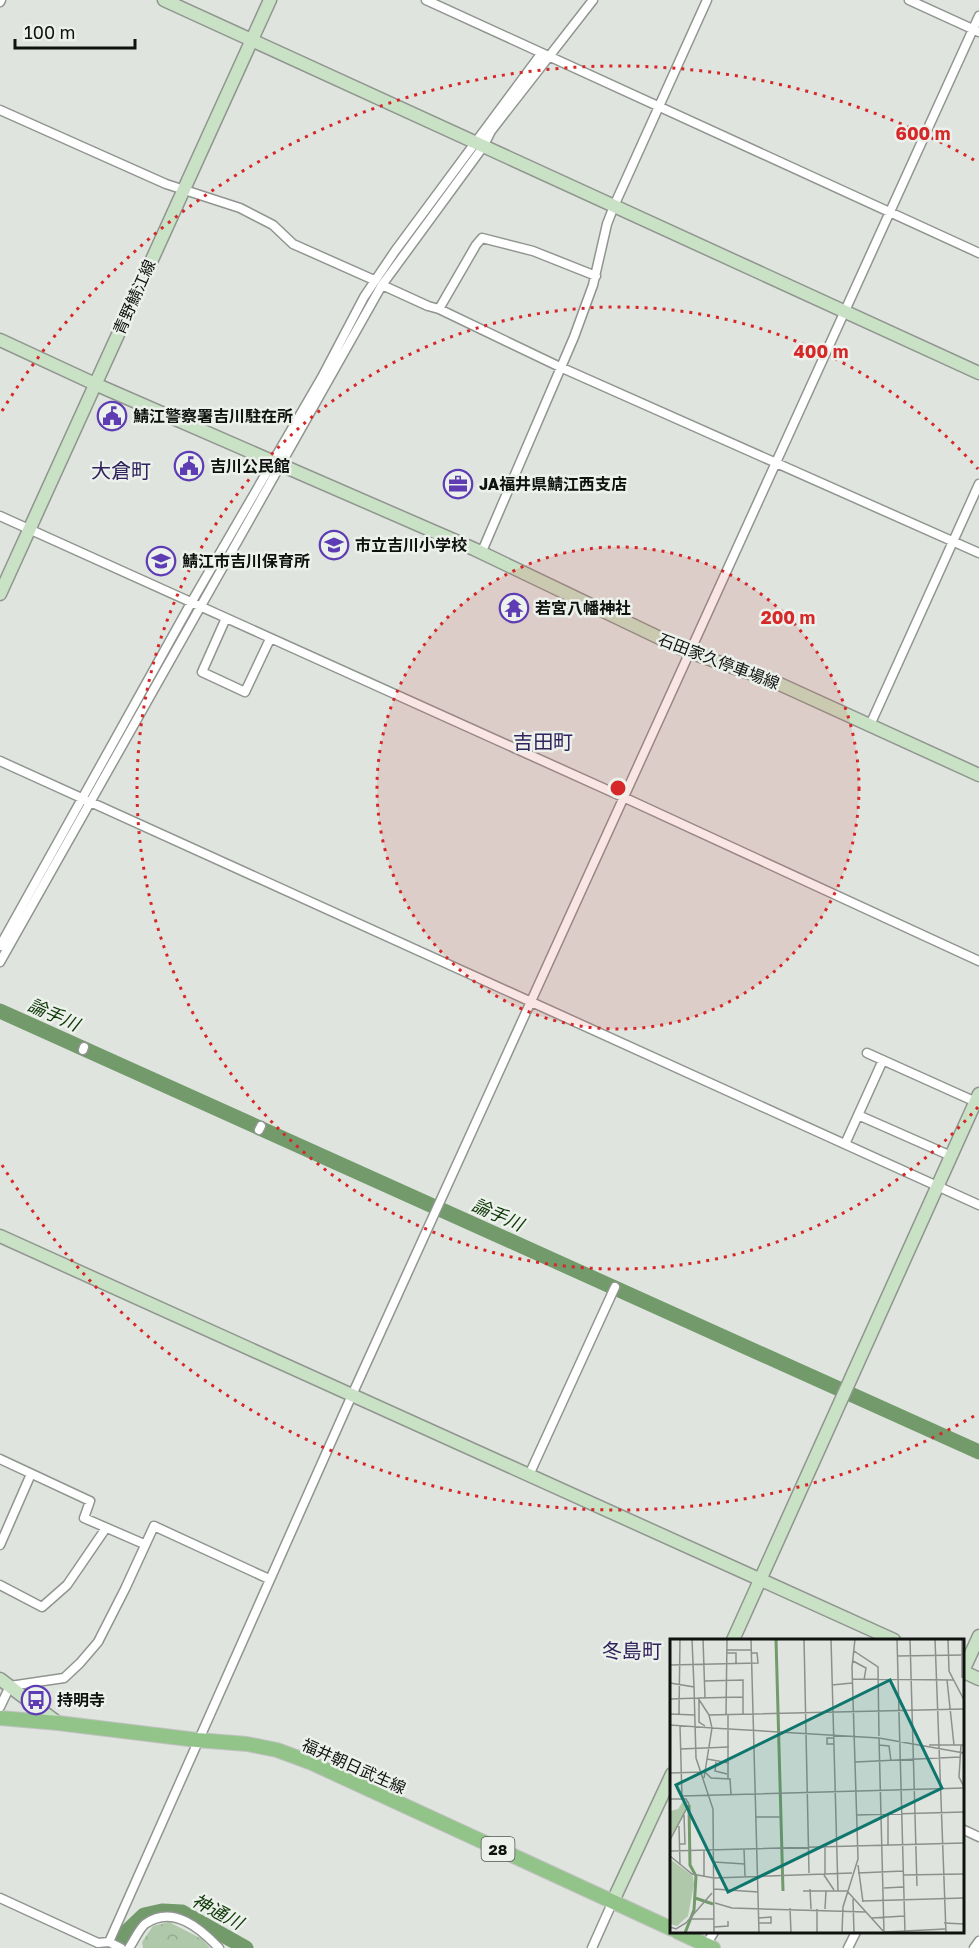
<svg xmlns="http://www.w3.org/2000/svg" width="979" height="1948" font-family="'Golos Text','Noto Sans JP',sans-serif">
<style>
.forest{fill:url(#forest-crowns)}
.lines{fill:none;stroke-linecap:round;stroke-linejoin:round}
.river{stroke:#729a6b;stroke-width:15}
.street-casing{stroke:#909590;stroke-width:11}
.secondary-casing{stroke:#909590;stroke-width:15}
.primary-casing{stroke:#c1c1c1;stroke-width:16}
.street{stroke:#fff;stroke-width:8}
.secondary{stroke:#c9e1c4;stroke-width:12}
.primary{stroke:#92c48a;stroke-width:14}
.ring{fill:none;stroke:#d62828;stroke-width:3;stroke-dasharray:3 6}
.labels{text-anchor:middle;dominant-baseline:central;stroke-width:5;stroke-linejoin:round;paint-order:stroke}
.shield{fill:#ecf1ec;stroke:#525552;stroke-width:1.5}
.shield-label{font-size:15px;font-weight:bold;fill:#101210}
.street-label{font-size:16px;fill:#101210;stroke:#ecf1ec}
.poi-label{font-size:16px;font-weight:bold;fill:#101210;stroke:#ecf1ec;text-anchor:start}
.water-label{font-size:18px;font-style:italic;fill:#0e3706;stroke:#ecf1ec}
.quarter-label{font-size:20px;fill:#31225d;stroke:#ecf1ec}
.inset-river{fill:none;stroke:#729a6b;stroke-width:3}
.inset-road{fill:none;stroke:#8c908c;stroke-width:1.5}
.view{fill:#0f766e;fill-opacity:0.15;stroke:#0f766e;stroke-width:3}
.inset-edge{fill:none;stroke:#101210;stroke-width:3}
.centre{fill:#d62828;stroke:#ecf1ec;stroke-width:3}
.ring-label{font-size:18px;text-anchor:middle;font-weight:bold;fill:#d62828;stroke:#ecf1ec;stroke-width:5;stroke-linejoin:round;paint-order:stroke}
</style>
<defs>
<pattern id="forest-crowns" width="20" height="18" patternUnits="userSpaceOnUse" patternTransform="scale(1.5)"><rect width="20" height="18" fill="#aec8a9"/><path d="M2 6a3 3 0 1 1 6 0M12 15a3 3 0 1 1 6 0" fill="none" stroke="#95ab90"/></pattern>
</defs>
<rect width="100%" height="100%" fill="#dfe4de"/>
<path class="forest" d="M169,1922L202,1939L210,1948H143L142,1942L153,1926Z"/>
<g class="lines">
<path class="river" d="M0,1011L979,1452
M114,1948L124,1934L144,1915L162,1911L182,1912L246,1948"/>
<g class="street-casing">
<path id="street" d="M426,0L979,253
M909,0L979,32
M0,2L1,0
M0,110L166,184L240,208L273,225L293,244L374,280
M382,285L428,306L439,309L560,367L979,553
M439,309L476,245L482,238L533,251L596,276
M0,516L623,797L979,961
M475,549H483L574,337L593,285L607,224L614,206L707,0
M226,618L202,672L245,692L270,639
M870,725L979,484
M0,761L979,1205
M0,946L191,603L322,377L364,297L395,251L541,54
M0,962L382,285L483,147L491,131L593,0
M83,1050L84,1047
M867,1053L976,1102
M858,1115L951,1156
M259,1130L261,1126
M845,1144L883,1060
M0,1459L90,1501L84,1518L144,1544
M529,1475L615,1287
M0,1545L31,1474
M0,1585L42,1607L67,1585L106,1528
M0,1707L10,1686L64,1678L80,1663L98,1642L125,1589L154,1526L269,1579
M962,1829L979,1837
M0,1898L98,1943L109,1942L121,1948
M109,1942L352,1395L979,16
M706,1945L714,1932
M129,1948C134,1941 139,1929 145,1924C173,1904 201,1929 219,1948
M592,1948L613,1901
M848,1948L856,1932
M974,1948L979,1941"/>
</g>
<g class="secondary-casing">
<path id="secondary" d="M164,0L979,373
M0,340L95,384L474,549L689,652L773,681L979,775
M0,594L270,0
M0,1236L894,1640
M733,1640L979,1094
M962,1671L979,1679
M963,1671L979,1636
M0,1679L58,1723
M613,1901L672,1774"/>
</g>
<g class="primary-casing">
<path id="primary" d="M0,1718L58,1723L197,1740L247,1744L277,1750L312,1763L672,1929
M678,1932L713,1948"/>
</g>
<use href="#street" class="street"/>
<use href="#secondary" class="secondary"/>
<use href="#primary" class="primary"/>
</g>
<circle cx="618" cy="788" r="241" fill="#d62828" fill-opacity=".12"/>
<g class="ring">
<circle cx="618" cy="788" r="241"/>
<path d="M978 1107A481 481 0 1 1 978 469"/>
<path d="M974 1416A722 722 0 0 1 2 1165M2 411A722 722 0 0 1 974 160"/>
</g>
<defs>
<g id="civic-ring" transform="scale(1.5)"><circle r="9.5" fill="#ecf1ec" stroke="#5e3cb4" stroke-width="1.5"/><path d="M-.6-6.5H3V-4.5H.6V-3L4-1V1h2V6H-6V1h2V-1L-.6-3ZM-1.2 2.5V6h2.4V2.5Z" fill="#5e3cb4"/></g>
<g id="office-ring" transform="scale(1.5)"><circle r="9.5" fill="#ecf1ec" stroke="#5e3cb4" stroke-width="1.5"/><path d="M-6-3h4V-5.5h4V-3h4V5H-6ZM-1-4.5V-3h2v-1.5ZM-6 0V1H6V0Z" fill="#5e3cb4"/></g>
<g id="school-ring" transform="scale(1.5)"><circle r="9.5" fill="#ecf1ec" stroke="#5e3cb4" stroke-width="1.5"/><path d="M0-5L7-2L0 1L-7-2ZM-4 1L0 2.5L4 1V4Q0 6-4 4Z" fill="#5e3cb4"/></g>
<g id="temple-ring" transform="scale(1.5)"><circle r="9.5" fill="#ecf1ec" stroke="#5e3cb4" stroke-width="1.5"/><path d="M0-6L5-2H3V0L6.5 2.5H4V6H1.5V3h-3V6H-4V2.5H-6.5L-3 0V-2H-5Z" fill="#5e3cb4"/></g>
<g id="bus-ring" transform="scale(1.5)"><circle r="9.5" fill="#ecf1ec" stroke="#5e3cb4" stroke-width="1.5"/><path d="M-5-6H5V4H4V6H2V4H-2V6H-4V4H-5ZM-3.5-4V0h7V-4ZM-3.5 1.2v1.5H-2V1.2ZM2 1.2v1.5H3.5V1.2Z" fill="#5e3cb4"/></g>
</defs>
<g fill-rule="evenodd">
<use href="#civic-ring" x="112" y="416"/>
<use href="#civic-ring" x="189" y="466"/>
<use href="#office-ring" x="458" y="484"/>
<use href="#school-ring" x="334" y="545"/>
<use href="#school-ring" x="161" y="561"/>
<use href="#temple-ring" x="514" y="608"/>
<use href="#bus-ring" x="36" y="1700"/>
</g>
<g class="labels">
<rect class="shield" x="481.5" y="1837" width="33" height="24" rx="4.5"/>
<g class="shield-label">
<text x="498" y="1849">28</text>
</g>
<g class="street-label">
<text transform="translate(134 297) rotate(-66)">青野鯖江線</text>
<text transform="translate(719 661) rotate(21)">石田家久停車場線</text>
<text transform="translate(354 1766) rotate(24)">福井朝日武生線</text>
</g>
<g class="poi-label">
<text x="133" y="416">鯖江警察署吉川駐在所</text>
<text x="210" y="466">吉川公民館</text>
<text x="479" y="484">JA福井県鯖江西支店</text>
<text x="355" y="545">市立吉川小学校</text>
<text x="182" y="561">鯖江市吉川保育所</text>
<text x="535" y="608">若宮八幡神社</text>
<text x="57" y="1700">持明寺</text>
</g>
<g class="water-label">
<text transform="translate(54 1014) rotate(24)">論手川</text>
<text transform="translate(498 1214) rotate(24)">論手川</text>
<text transform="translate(218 1911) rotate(28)">神通川</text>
</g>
<g class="quarter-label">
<text x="121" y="470">大倉町</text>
<text x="543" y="741">吉田町</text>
<text x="632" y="1650">冬島町</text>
</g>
</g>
<g transform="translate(670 1639)">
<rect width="294" height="294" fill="#dfe4de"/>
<path d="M14,161L17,163L15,172L0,200V172L8,170ZM0,220L23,237L24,245L18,277L7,287L0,285Z" fill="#aec8a9"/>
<path class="inset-river" d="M106,0L113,252M25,259L43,265M15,294L24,271L26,237L20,226L19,166"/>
<path class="inset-road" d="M22,0L24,48M33,0L35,59M81,0L89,294M134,0L139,234M161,0L168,252M227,0L235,294M240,0L247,247M265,0L276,294M278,0L279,32L294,61M292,0V39M57,11H81M184,12L208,28L209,97M57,14H66V25M227,17L294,16M183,22L196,29L194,41M0,26L88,24L87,14H81M183,40L284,41M277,41L284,106M35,42L73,41V75M0,44L24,48L26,119L43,170L44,294M162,46L182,44M0,60L28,59L39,76M0,75L25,76M9,75L10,0M56,76L57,0M0,86L42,89L39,76L294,70M10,87L12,159M35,87L29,83V59L73,58M164,99H157V105H164M209,99L214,294M209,106L219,107L221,122M259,106H294M291,106L289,138L294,148M10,110L59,108M37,120L59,124M46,123L45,132L57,135M185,123L290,118M0,134L35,133L41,139L60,140L61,155M34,139L42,89L209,99L294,114M58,140V76M12,157L294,149M0,160H16L19,165L0,201M218,175V206M187,176L294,173M86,178H111M9,187L10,226M9,205H15L14,176M155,207V235M74,210L75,237M34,211V237M0,212L294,204M0,217L22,235L44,239L182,234M44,223L75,225M188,226L193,263M188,234L233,232M154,236L164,251M233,236L294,235M214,249L233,248M44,250L88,253M140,250L141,270M133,252H177L214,293M183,260L184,294M193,262L294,259M45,264L62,269L196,273M120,269L121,294M147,270V294M155,270L156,252M89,279L101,278V284H89M202,279L234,277M21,280H44M274,284L294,285M0,288L6,290L16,284L42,254M44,288L58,287V282M215,293L275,290M172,294L173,268L188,220L182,28L185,0"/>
<path class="view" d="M220,41L272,149L58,253L6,146Z"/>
<rect width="294" height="294" class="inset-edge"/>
</g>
<circle cx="618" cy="788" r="9" class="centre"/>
<g class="ring-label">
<text x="923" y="140">600 m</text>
<text x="821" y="358">400 m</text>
<text x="788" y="624">200 m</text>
</g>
<path d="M15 39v9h120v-9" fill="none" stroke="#101210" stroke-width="3"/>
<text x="24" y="39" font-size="18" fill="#101210" stroke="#ecf1ec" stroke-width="4.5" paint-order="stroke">100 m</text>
</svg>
